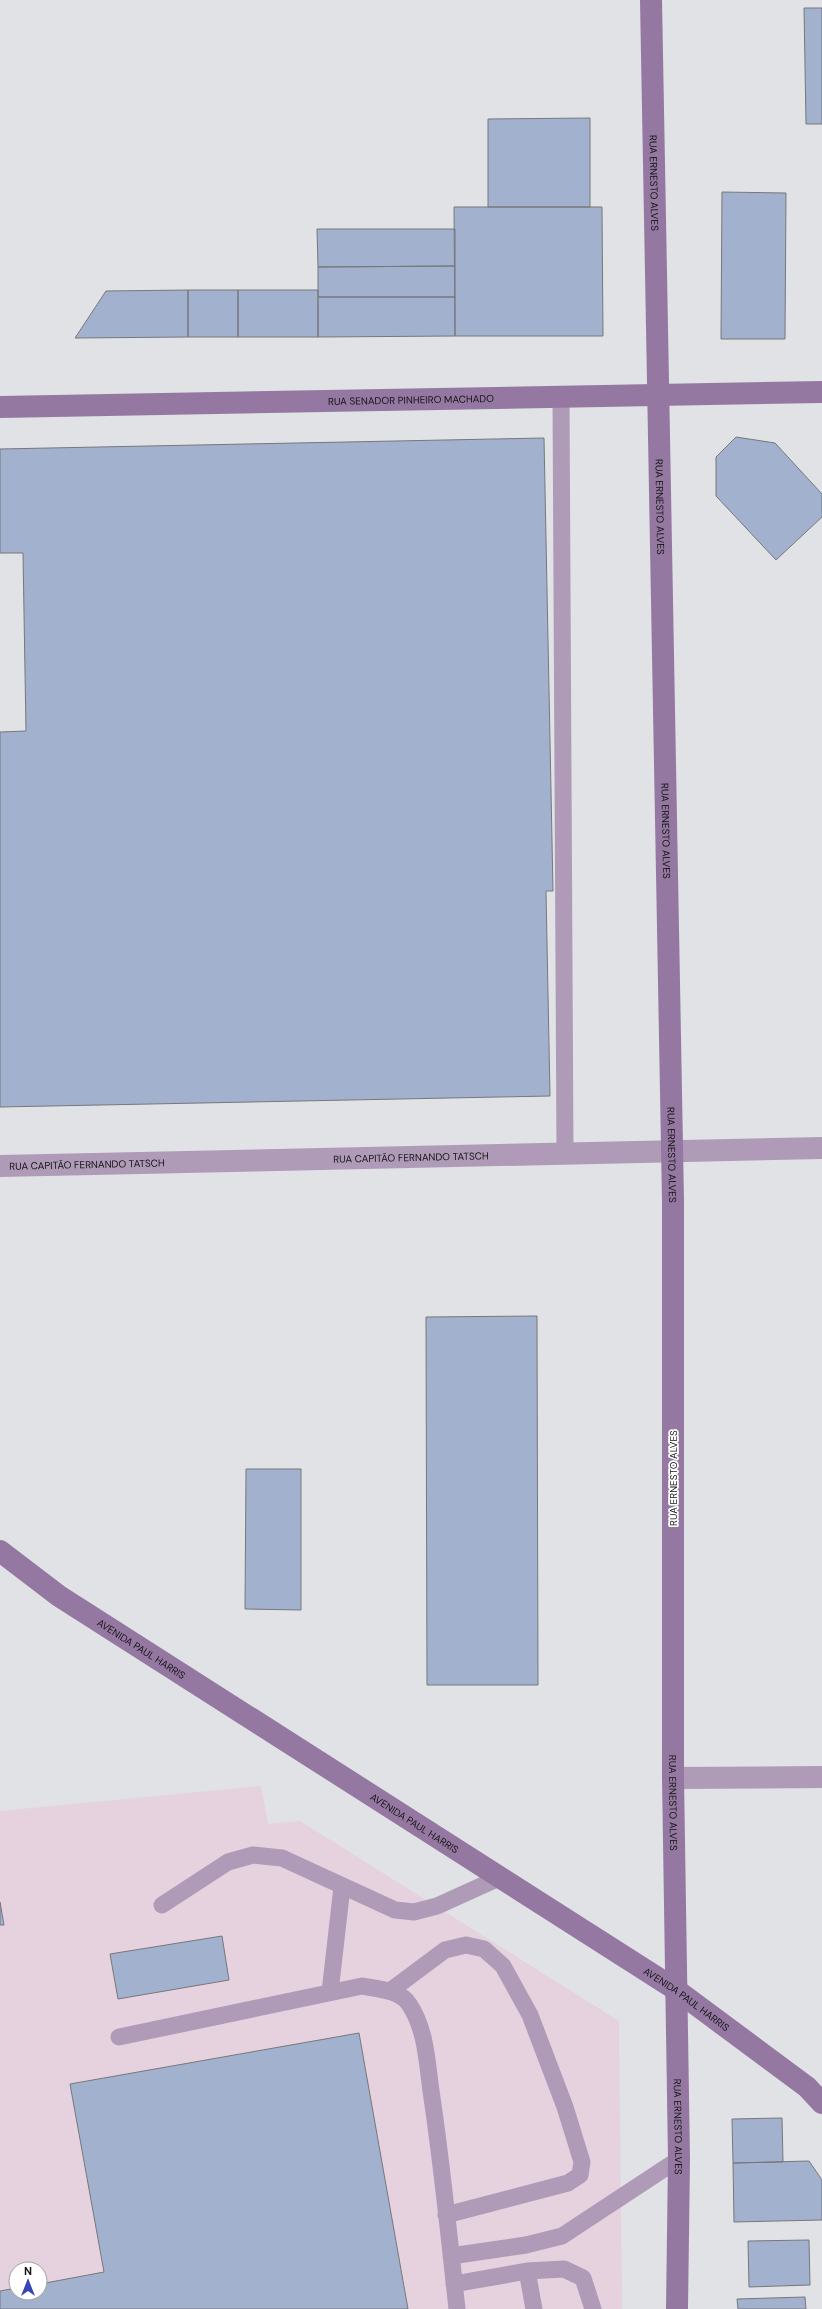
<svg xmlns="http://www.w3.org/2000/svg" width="822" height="2309" font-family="'DM Sans',sans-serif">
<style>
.commercial{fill:#e6d1df;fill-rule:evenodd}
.building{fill:#a2b1cd;stroke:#77787b}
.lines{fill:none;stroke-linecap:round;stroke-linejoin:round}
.service{stroke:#af9bb7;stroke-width:17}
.minor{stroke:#af9bb7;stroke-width:22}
.tertiary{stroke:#af9bb7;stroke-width:22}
.secondary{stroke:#9578a2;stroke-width:22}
.labels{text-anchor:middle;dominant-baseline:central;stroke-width:3.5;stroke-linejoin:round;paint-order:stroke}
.street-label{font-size:10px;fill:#131314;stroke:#fff}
</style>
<rect width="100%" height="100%" fill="#e0e2e5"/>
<path class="commercial" d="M261,1786L268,1824L300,1821L619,2021L622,2309H0V1811ZM16,2269H40V2293H16Z"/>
<path class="building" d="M804,8H822V124H806Z
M590,118V207H488V119Z
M722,192L786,193L785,339H721Z
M454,207H602L603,336H455Z
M317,229H455V266L318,267Z
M455,266V297H318V267Z
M188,290V337L75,338L106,291Z
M188,290H238V337H188Z
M238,290H318V337H238Z
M318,297H455V336L318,337Z
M736,437L775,443L822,494V517L776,560L716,496V457Z
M544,438L553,891H546L550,1096L0,1107V732L26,731L23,553H0V449Z
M537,1316L538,1685H427L426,1317Z
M246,1469H301V1610L245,1609Z
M0,1902L4,1925H0Z
M222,1936L229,1980L118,1999L110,1954Z
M359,2033L408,2309H0V2291L16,2288V2293H40V2284L104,2272L70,2084Z
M782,2118L783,2162L733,2163L732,2119Z
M809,2161L822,2180V2220L734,2222L733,2163Z
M809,2240L810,2285L749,2287L748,2241Z
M805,2297L806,2309H738L737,2299Z"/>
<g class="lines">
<path class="service" d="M561,397L565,1153
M162,1905L228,1862L253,1855L282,1858L395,1910L414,1912L437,1906L501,1877
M390,1991L445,1950L466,1945L484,1949L503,1966L530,2015L565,2107L582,2162L580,2175L568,2183L446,2215
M330,1992L342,1887
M119,2037L362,1986C377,1989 400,1990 409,2004C426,2029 427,2062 431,2091C442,2164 449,2236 457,2309
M451,2256L526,2245L562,2236L679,2159
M527,2271L534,2309
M454,2284L527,2271L564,2269L583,2278L593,2309"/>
<path class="minor" d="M673,1778L822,1777"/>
<path class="tertiary" id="s1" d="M0,1166L822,1148"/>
<g class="secondary">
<path id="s2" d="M651,0L673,1201V1778L679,2159L677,2309"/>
<path id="s3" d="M0,407L822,392"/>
<path id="s4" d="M0,1551L59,1596L675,1989L807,2087L822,2103"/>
</g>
</g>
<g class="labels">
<g class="street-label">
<text stroke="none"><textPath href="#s2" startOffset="183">RUA ERNESTO ALVES</textPath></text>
<text stroke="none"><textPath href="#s3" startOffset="411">RUA SENADOR PINHEIRO MACHADO</textPath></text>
<text stroke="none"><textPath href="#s2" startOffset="507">RUA ERNESTO ALVES</textPath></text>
<text stroke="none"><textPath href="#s2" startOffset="831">RUA ERNESTO ALVES</textPath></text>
<text stroke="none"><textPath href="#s2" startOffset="1155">RUA ERNESTO ALVES</textPath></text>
<text stroke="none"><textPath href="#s1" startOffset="411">RUA CAPITÃO FERNANDO TATSCH</textPath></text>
<text stroke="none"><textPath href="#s1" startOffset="87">RUA CAPITÃO FERNANDO TATSCH</textPath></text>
<text transform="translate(673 1478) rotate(-90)">RUA ERNESTO ALVES</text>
<text stroke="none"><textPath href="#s4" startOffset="172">AVENIDA PAUL HARRIS</textPath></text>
<text stroke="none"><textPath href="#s2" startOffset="1803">RUA ERNESTO ALVES</textPath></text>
<text stroke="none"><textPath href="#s4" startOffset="496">AVENIDA PAUL HARRIS</textPath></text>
<text stroke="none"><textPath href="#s4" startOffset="820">AVENIDA PAUL HARRIS</textPath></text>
<text stroke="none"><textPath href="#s2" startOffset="2127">RUA ERNESTO ALVES</textPath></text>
</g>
</g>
<g transform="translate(28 2281)"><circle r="19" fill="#ffffff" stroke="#a1a1a1"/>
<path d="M0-3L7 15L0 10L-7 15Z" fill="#3745b7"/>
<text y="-6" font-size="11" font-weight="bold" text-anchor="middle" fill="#131314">N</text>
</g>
</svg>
